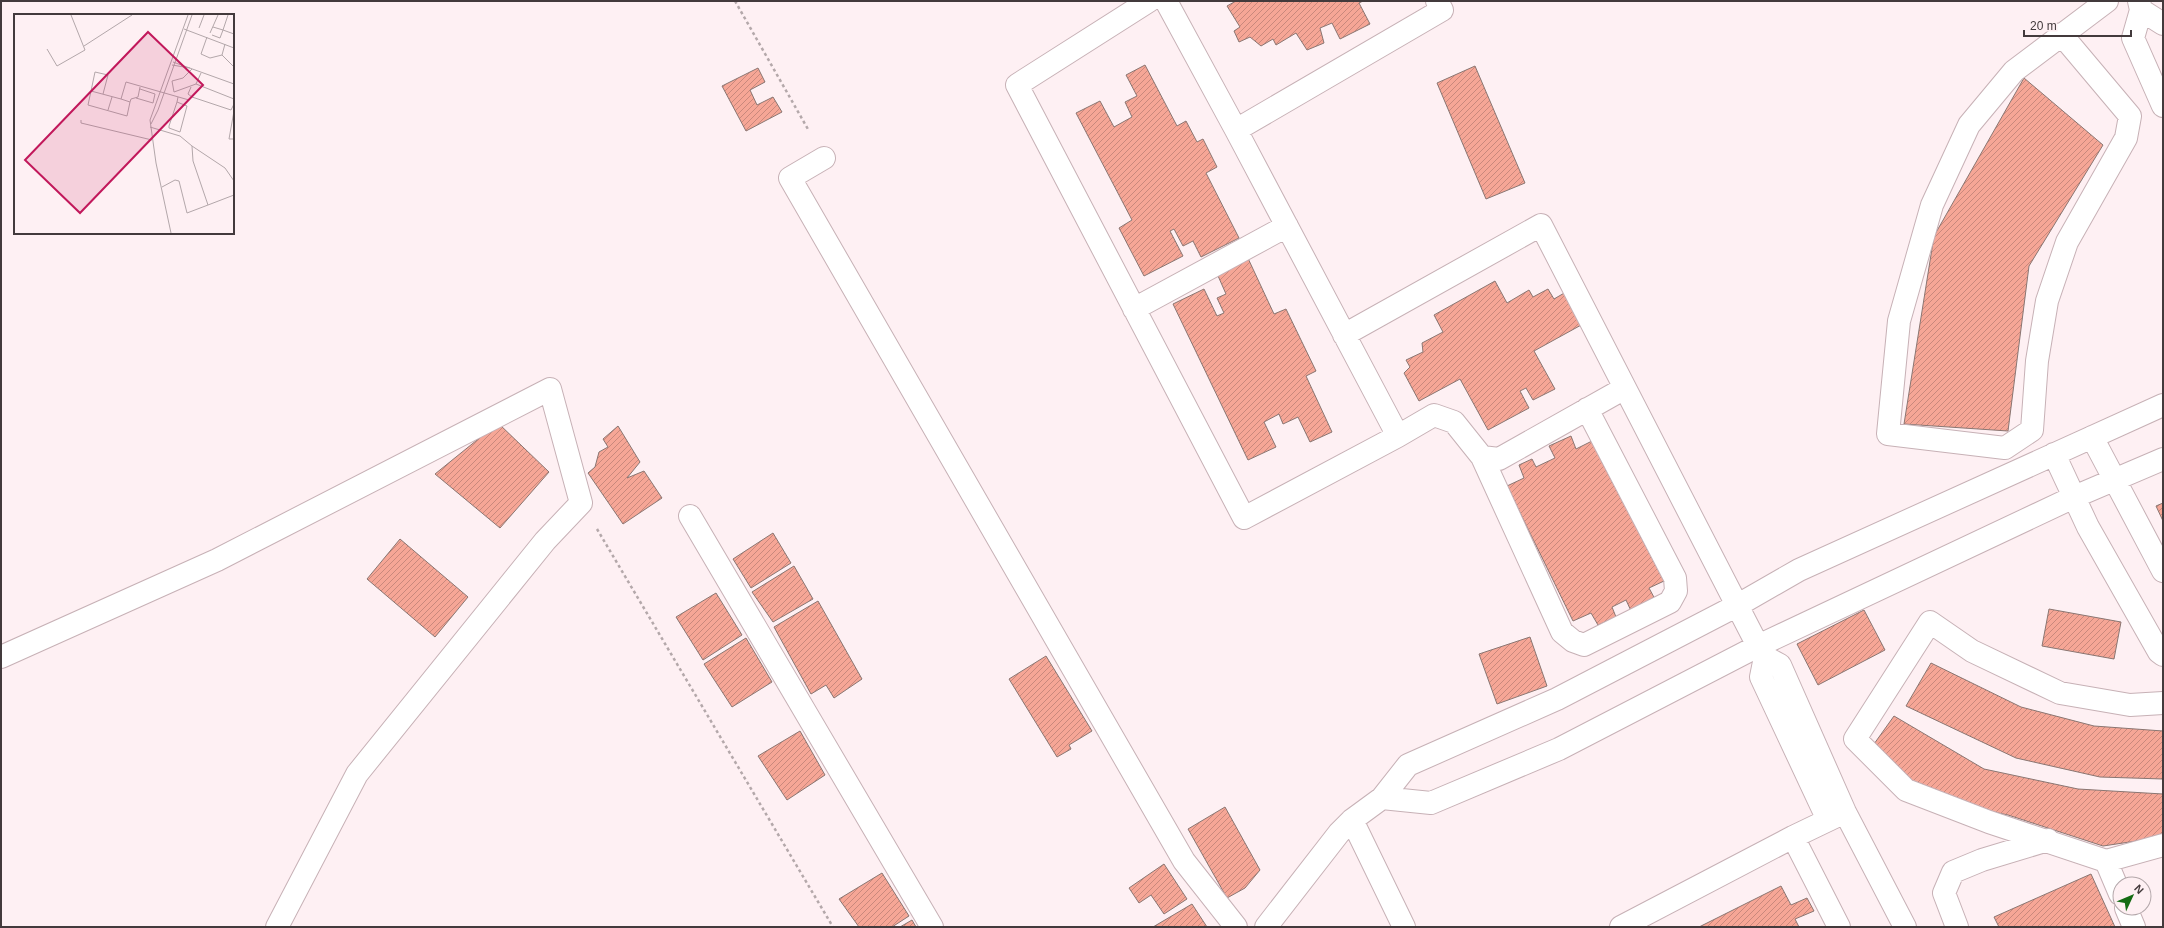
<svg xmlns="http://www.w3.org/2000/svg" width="2164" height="928" font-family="Helvetica,sans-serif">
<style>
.building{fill:url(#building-hatch);stroke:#8a7672}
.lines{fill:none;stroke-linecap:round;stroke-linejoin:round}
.minor-casing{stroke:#c7b1b6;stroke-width:24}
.path{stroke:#b4a8aa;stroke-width:2.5;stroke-dasharray:3 3;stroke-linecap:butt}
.minor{stroke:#fff;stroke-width:22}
.inset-road{fill:none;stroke:#b3a7aa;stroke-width:1}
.view{fill:#c2185b;fill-opacity:0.15;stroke:#c2185b;stroke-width:2}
.inset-edge{fill:none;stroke:#433a3c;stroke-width:2}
</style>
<defs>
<pattern id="building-hatch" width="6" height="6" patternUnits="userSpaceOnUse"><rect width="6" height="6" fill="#f6a696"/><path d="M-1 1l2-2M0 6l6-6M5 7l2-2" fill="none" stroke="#c9887c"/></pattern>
</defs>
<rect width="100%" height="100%" fill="#fef0f3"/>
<path class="building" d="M1236,1H1363L1359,3L1370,24L1340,39L1332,23L1320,28L1324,43L1307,50L1296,33L1276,45L1273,39L1261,46L1250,37L1239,42L1234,31L1240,27L1227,6Z
M1145,65L1177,126L1186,121L1197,142L1203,139L1217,167L1206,173L1239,238L1201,257L1193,241L1183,246L1174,229L1170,231L1183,256L1144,276L1119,228L1132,220L1076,113L1100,101L1114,127L1132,117L1125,102L1137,96L1126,75Z
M1475,66L1525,183L1486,199L1437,83Z
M758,68L765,82L750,90L757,105L773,97L782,112L746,131L722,86Z
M2024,78L2103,145L2029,266L2008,431L1904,424L1934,236Z
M1246,254L1274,314L1286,309L1316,371L1306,376L1332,432L1310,442L1298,417L1283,424L1279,414L1264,422L1276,447L1248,460L1173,304L1204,289L1217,316L1224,313L1217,298L1226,294L1215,269Z
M1495,281L1507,303L1529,290L1533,297L1548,289L1554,299L1566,292L1583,324L1534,351L1555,389L1533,400L1526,388L1520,391L1529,408L1488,430L1460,379L1419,401L1404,373L1410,367L1406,360L1423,352L1422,343L1443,332L1434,315Z
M498,423L549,472L500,528L435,474Z
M618,426L640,462L627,478L644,471L662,498L623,524L588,473L595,467L599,452L608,447L603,439Z
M1571,436L1576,449L1596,439L1664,581L1649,588L1656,601L1632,613L1626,600L1612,607L1616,617L1598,625L1591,613L1573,621L1507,486L1524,478L1519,465L1532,459L1536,467L1555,458L1549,446Z
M2163,503V521L2156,506Z
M773,533L791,563L751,588L733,559Z
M400,539L468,597L435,637L367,579Z
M794,566L813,599L773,622L752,592Z
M716,593L742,635L703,660L676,617Z
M818,601L862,679L834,698L826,685L811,694L774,627Z
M2049,609L2121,622L2114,659L2042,646Z
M1864,610L1885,650L1818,685L1797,644Z
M1530,637L1547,686L1497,704L1479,654Z
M746,638L772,682L732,707L704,664Z
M1046,656L1092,731L1069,745L1071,749L1057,757L1009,679Z
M1931,663L2021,707L2094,726L2163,731V779L2100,777L2016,758L1906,706Z
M1894,716L1984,769L2078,789L2163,794V837L2103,846L2008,815L1927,798L1874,744Z
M800,731L825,775L787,800L758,756Z
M1225,807L1260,870L1245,888L1227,898L1188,829Z
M1164,864L1187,899L1164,914L1151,895L1139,903L1129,888Z
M882,873L909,916L892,927H859L839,899Z
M2091,874L2115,927H1999L1994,917Z
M1781,886L1791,905L1807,898L1814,911L1795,919L1799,927H1699Z
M1192,904L1207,927H1153Z
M912,920L916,927H900Z"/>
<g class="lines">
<g class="minor-casing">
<path id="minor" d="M1149,1L1017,85L1244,518L1398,436L1236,130L1166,1
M2139,1L2141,10L2133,38L2163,106
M2141,10L2163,24
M2061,34L2130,116L2126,138L2067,242L2047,301L2037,361L2032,430L2005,448L1888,434L1899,321L1932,205L1969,125L2014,71L2107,1
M1236,130L1442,10L1437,1
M824,158L790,178L1184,861L1236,927
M1134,309L1287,226
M1344,335L1541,225L1758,646L1765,657L1780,665L1845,812L1905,927
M1398,436L1434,415L1454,422L1482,457L1499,459L1625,388
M2092,437L2163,571
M2054,454L2088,527L2159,652L2163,655
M1482,457L1562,632L1573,641L1584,645L1670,602L1676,591L1675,578L1587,409
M690,516L932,927
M1,657L217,560L550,389L581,503L545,541L357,774L277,927
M1765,657L1761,677L1828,820
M2163,703L2130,705L2060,693L1972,651L1930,622L1855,739L1906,790L1989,822L2106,861L2163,845
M1382,798L1431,803L1559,749L1758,646L2074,497L2163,459
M1352,820L1404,927
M1793,837L1839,927
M2106,861L2120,894
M2126,908L2134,927
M1266,927L1339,833L1352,820L1382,798L1408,765L1557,699L1738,605L1799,570L2163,405
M1621,927L1793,837L1845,812
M1957,927L1944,893L1953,872L1982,860L2048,840"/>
</g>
<path class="path" d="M735,1L809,131
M597,529L833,927"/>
<use href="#minor" class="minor"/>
</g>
<g transform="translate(14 14)">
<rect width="220" height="220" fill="#fef0f3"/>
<path class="inset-road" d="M214,1L209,16L220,20M185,14L190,1M170,15L220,34M196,19L204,1M198,21L206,24L209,16L199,13M193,23L187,40L196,44L208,41M211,30L208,41L220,53M70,32L118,1M33,35L43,52L71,36L57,1M159,48L220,70M158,51L176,54M178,55L169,64L158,67L160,78L182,70L187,59M182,70L220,85M177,73L174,80L178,83L217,96L220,90M77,77L81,58L94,61L89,80M122,84L139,89L141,80L126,75M107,85L116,88L113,102L74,91L77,77L107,85L112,68L175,86M116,88L117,85L124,83L126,73M163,88L173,92L166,118L155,114V112L163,88L164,83M94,96L98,83M220,97L215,125H220M67,106V109L138,126M137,110L144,96L178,1M136,113L166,122L178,132L179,147L194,191L173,199L165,167L161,166L148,173M178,132L211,154L220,167M194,191L220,181M157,219L142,149L136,106L174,1"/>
<path class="view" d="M134,18L189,71L66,199L11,146Z"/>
<rect width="220" height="220" class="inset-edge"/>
</g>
<rect width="2164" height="928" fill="none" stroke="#433a3c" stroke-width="4"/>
<g transform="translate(2132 896) rotate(46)"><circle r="19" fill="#fef0f3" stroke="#b3a7aa"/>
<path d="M0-3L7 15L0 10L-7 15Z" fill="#146b13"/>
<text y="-6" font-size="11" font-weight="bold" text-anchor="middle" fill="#433a3c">N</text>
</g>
<path d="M2024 30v6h107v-6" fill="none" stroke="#433a3c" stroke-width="2"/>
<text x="2030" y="30" font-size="12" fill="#433a3c" stroke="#fef0f3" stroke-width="3" paint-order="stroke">20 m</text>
</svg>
